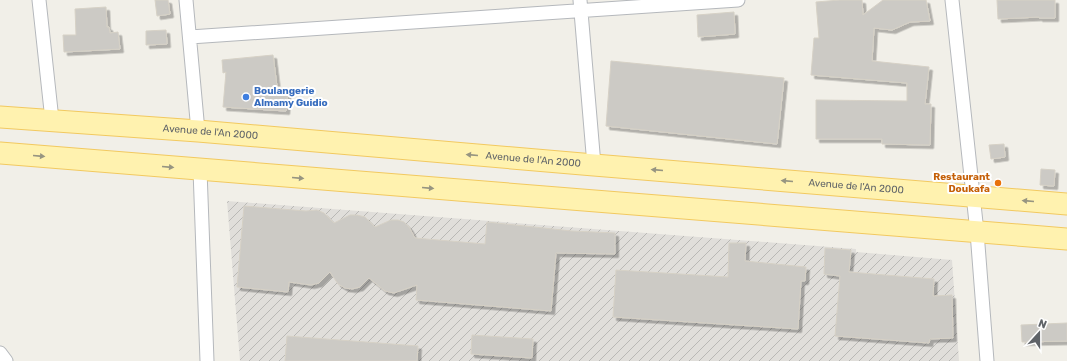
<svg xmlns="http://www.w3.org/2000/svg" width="1067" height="361" font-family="Rubik,sans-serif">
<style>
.industrial{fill:url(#industrial-furrows)}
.building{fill:#cccac5;stroke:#d6d1c6;filter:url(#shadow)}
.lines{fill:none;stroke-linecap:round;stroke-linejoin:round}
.minor-casing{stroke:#b5b8bc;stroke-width:15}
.primary-casing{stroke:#f2c960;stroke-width:23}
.minor{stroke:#fff;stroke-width:13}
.primary{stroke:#fff2af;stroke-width:21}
.oneway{fill:#979581}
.shop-dot{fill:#3f7fe0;stroke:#fff;stroke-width:1.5}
.food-dot{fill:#e8710a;stroke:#fff;stroke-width:1.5}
.labels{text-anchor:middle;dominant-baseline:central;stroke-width:4;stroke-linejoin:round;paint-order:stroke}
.shop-label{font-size:10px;font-weight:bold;fill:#366cbe;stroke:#fff;text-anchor:start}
.street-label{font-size:10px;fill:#5f6368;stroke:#fff}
.food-label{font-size:10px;font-weight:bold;fill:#c56008;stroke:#fff;text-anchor:end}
</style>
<defs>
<pattern id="industrial-furrows" width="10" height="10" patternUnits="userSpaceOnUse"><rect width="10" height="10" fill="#e0deda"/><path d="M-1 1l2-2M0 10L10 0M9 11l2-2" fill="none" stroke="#b9b8b5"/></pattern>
<filter id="shadow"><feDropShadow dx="3.5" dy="3.5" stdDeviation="0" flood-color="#0004"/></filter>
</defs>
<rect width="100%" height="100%" fill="#f1efe8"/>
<path class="industrial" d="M227,201L856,249V252L952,260L959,361H240Z"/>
<path class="building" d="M155,0H168L170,14L157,16Z
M840,0H862L863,15L883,0H926L930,21L910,22L892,30L874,28L872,61L929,67L925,104H931L930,145L882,144V139H816V100L907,101V83L811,75L814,38H819L816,2Z
M997,0H1055V18H1039V17L998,19Z
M106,7L107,27H109L110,33L118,32L120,49L64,52L63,35H76L75,9Z
M734,12L735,34L698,37L697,15Z
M166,30L167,44L146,45V31Z
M273,55L277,87L288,88L286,111L223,107L226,72L223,73L222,60Z
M611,61L784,78L777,144L606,126Z
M1004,144L1005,157L991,159L989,145Z
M1041,169L1055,170L1054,186L1040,185Z
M244,206L306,211L317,210L324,213L334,223L350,215H357L365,217L375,227L391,220H398L404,222L409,227L415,238L485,244L487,222L572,231L615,233V254L556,253L551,311L416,300L417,285L394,293L385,291L369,278L360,287L352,289L345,288L338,284L330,272L319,283L311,285L289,282L288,292L237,287Z
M729,243H746L745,261L806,267L805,281H801L798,329L613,317L616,270L728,277Z
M825,248L851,250L849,272L934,279L933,296L952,295L953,338L930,339L929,343L835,336L840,276L824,274Z
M1067,323V341L1022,342L1021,325Z
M472,335L533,339L532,358L471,354Z
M287,336L418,346L417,361H285Z"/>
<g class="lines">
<g class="minor-casing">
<path id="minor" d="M39,0L52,120
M186,0L198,131
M580,0L594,165
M952,0L977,232L987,361
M190,37L738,0
M200,170L207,361
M0,353L6,361"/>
</g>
<g class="primary-casing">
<g id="primary">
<path id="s1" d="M0,117L198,131L594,165L1067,204"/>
<path d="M0,153L1067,239"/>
</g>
</g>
<use href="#minor" class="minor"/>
<use href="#primary" class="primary"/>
</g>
<defs><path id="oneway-solid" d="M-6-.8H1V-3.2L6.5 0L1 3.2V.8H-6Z"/></defs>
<g class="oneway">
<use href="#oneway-solid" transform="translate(472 155) rotate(-175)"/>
<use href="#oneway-solid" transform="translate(39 156) rotate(5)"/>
<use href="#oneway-solid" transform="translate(168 167) rotate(5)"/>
<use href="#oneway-solid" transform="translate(657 170) rotate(-175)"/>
<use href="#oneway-solid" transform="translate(298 178) rotate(5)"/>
<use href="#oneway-solid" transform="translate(787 181) rotate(-175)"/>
<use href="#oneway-solid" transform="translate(428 188) rotate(5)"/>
<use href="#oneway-solid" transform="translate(1028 201) rotate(-175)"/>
</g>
<circle class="shop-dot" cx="246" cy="97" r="4"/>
<circle class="food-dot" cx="998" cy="183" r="4"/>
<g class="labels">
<g class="shop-label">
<text x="254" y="91">Boulangerie<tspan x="254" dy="12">Almamy Guidio</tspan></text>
</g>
<g class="street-label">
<text stroke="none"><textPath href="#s1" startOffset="211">Avenue de l'An 2000</textPath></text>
<text stroke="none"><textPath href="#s1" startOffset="535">Avenue de l'An 2000</textPath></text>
<text stroke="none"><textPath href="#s1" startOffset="859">Avenue de l'An 2000</textPath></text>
</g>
<g class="food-label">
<text x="990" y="177">Restaurant<tspan x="990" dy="12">Doukafa</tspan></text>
</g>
</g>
<g transform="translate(1039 333) rotate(21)" stroke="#ffffff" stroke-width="3" paint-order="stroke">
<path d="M0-3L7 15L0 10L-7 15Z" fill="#5f6368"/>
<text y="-6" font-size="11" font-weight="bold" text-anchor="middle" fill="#5f6368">N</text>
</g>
</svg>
